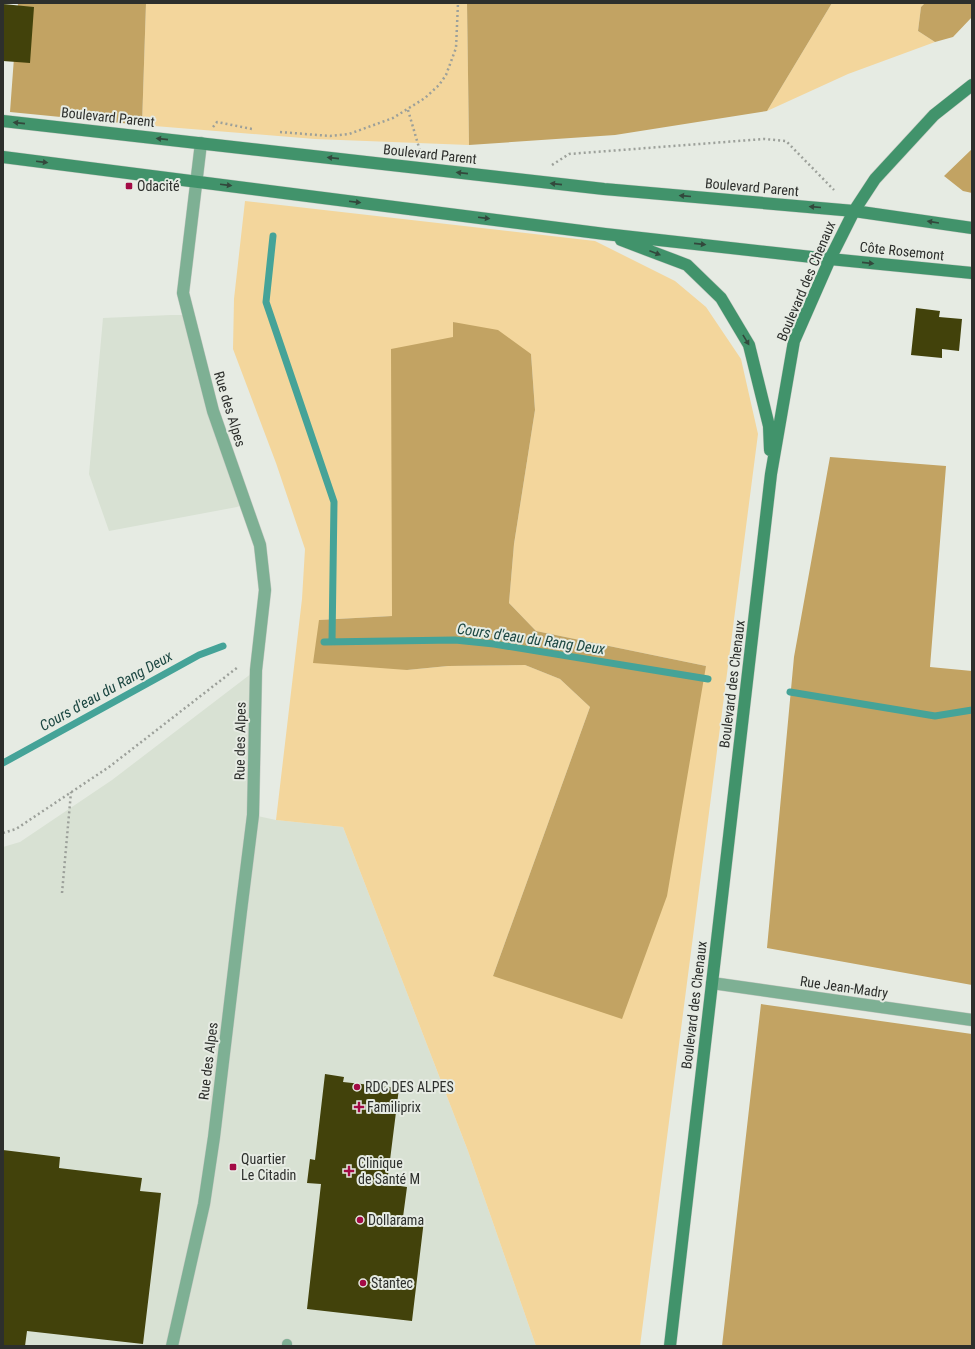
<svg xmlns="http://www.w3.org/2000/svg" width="975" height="1349" font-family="'Roboto Condensed',sans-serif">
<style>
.built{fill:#d8e1d3}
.green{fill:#f3d69c;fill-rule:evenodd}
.forest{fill:#c2a363}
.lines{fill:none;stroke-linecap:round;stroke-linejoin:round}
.stream{stroke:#45a398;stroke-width:7}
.building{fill:#42420b}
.lane-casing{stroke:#c5c9c2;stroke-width:11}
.street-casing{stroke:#c5c9c2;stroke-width:13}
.secondary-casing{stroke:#c5c9c2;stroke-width:13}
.path{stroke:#9ca09a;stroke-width:2.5;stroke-dasharray:2 3;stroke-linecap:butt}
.lane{stroke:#7eb094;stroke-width:10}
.street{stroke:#7eb094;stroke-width:12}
.secondary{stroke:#41936b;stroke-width:12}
.oneway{fill:#32483c}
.poi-dot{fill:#a30a45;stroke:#e6ebe3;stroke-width:1.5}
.labels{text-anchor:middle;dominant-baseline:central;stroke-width:4;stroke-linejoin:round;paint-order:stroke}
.street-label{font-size:14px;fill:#2d2f2c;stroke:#e6ebe3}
.poi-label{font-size:14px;fill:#2d2f2c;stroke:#e6ebe3;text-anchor:start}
.water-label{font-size:15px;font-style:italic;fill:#1c4742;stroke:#e6ebe3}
</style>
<rect width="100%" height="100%" fill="#e6ebe3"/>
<path class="built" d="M171,315H188L245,504L237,507L109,531L89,474L103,318Z
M256,670L253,815L276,820L343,827L468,1151L536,1346H3V847L20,842L112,780Z"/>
<path class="green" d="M146,3H467L469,145L315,139L142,125Z
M832,3H925L921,7L918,31L935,42L848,74L767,111Z
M245,201L595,241L675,281L706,307L741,359L758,434L640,1346H536L468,1151L343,827L276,820L302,599L305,549L276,463L233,349L234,299ZM453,322L531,354L535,410L514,544L509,603L536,631L706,666L493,976L590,707L560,679L525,665L448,666L407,670L319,620L392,616L453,337Z"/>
<path class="forest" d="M18,3H146L142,125L10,112Z
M467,3H832L767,111L615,135L469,145Z
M925,3H972V17L953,37L935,42L918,31L921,7Z
M972,149V193L963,191L944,176Z
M453,322L498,330L531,354L535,410L514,544L509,603L536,631L706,666L667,896L622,1019L493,976L590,707L560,679L525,665L448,666L407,670L313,663L319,620L392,616L391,349L453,337Z
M830,457L946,466L930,667L972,671V985L767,948L794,657Z
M761,1004L972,1034V1346H722Z"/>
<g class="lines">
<path class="stream" d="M273,236L266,302L334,502L332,642
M324,642L455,640L494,644L708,679
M790,692L935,716L972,710
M3,763L199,655L223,646"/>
</g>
<path class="building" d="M3,4L34,7L30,63L3,61Z
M916,308L940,311L939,317L962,319L959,351L942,349V358L911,355Z
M325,1074L344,1077L343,1082L399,1088L387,1184L407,1187L403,1217L424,1220L412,1321L307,1309L321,1184L307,1183L310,1159L315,1160Z
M3,1150L60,1157L59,1168L142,1178L140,1191L161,1193L143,1344L27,1331L25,1346H3Z"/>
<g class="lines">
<g class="lane-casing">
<path id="lane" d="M287,1346V1344"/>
</g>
<g class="street-casing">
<path id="street" d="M712,983L972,1020
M172,1346L204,1204L214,1137L241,911L253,815L256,670L265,590L260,545L213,411L183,293L201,143"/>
</g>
<g class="secondary-casing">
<path id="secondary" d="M3,121L604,189L854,211L972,228
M3,157L605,234L830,259L972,273
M621,240L687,265L721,298L749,345L769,426L770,450
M670,1346L771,474L794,341L830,259L854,211L875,179L934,115L972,85"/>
</g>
<path class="path" d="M408,110L420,151
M213,127L217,122L252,129
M280,132L330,136L349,134L393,118L425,98L439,85L446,75L456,48L458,3
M552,165L569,154L764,139L786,141L834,190
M3,833L16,829L109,767L238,667
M62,893L71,792"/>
<use href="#lane" class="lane"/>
<use href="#street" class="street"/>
<use href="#secondary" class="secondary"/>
</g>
<defs><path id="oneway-solid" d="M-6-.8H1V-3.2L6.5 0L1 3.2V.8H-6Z"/></defs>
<g class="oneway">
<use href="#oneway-solid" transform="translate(19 123) rotate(-174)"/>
<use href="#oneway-solid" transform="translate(162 139) rotate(-174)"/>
<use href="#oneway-solid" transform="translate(333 158) rotate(-174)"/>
<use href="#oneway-solid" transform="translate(42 162) rotate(7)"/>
<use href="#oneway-solid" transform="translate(462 173) rotate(-174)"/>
<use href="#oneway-solid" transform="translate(556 184) rotate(-174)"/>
<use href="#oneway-solid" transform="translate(226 185) rotate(7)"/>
<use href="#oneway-solid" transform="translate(685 196) rotate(-175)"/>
<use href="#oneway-solid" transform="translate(355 202) rotate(7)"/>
<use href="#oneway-solid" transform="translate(815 207) rotate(-175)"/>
<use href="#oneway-solid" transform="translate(484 218) rotate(7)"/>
<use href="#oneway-solid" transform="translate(933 222) rotate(-171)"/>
<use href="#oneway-solid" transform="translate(700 244) rotate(6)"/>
<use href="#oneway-solid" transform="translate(655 253) rotate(21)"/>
<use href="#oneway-solid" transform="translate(868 263) rotate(6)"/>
<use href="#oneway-solid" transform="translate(746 340) rotate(59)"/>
</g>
<g class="poi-dot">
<rect x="125" y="182" width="8" height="8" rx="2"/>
<circle cx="357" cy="1087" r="4"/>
<path d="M357 1101h4v4h4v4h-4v4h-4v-4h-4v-4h4z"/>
<rect x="229" y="1163" width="8" height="8" rx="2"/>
<path d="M347 1165h4v4h4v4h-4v4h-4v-4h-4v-4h4z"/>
<circle cx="360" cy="1220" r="4"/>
<circle cx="363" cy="1283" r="4"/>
</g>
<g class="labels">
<g class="street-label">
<text transform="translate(108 117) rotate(6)">Boulevard Parent</text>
<text transform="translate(430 154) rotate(6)">Boulevard Parent</text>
<text transform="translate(752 187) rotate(5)">Boulevard Parent</text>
<text transform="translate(902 251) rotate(6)">Côte Rosemont</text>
<text transform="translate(806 281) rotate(-67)">Boulevard des Chenaux</text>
<text transform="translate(230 409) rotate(73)">Rue des Alpes</text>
<text transform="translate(732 684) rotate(-83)">Boulevard des Chenaux</text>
<text transform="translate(240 741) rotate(-89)">Rue des Alpes</text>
<text transform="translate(844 987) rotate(8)">Rue Jean-Madry</text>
<text transform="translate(694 1005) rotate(-83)">Boulevard des Chenaux</text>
<text transform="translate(208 1061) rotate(-83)">Rue des Alpes</text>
</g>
<g class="poi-label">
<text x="137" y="186">Odacité</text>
<text x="365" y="1087">RDC DES ALPES</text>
<text x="367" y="1107">Familiprix</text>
<text x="241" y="1159">Quartier<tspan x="241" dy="16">Le Citadin</tspan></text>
<text x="358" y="1163">Clinique<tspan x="358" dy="16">de Santé M</tspan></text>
<text x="368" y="1220">Dollarama</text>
<text x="371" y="1283">Stantec</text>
</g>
<g class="water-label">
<text transform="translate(531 639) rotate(8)">Cours d'eau du Rang Deux</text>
<text transform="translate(106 691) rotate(-29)">Cours d'eau du Rang Deux</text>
</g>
</g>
<rect width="975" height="1349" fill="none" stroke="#2d2f2c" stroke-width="8"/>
</svg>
